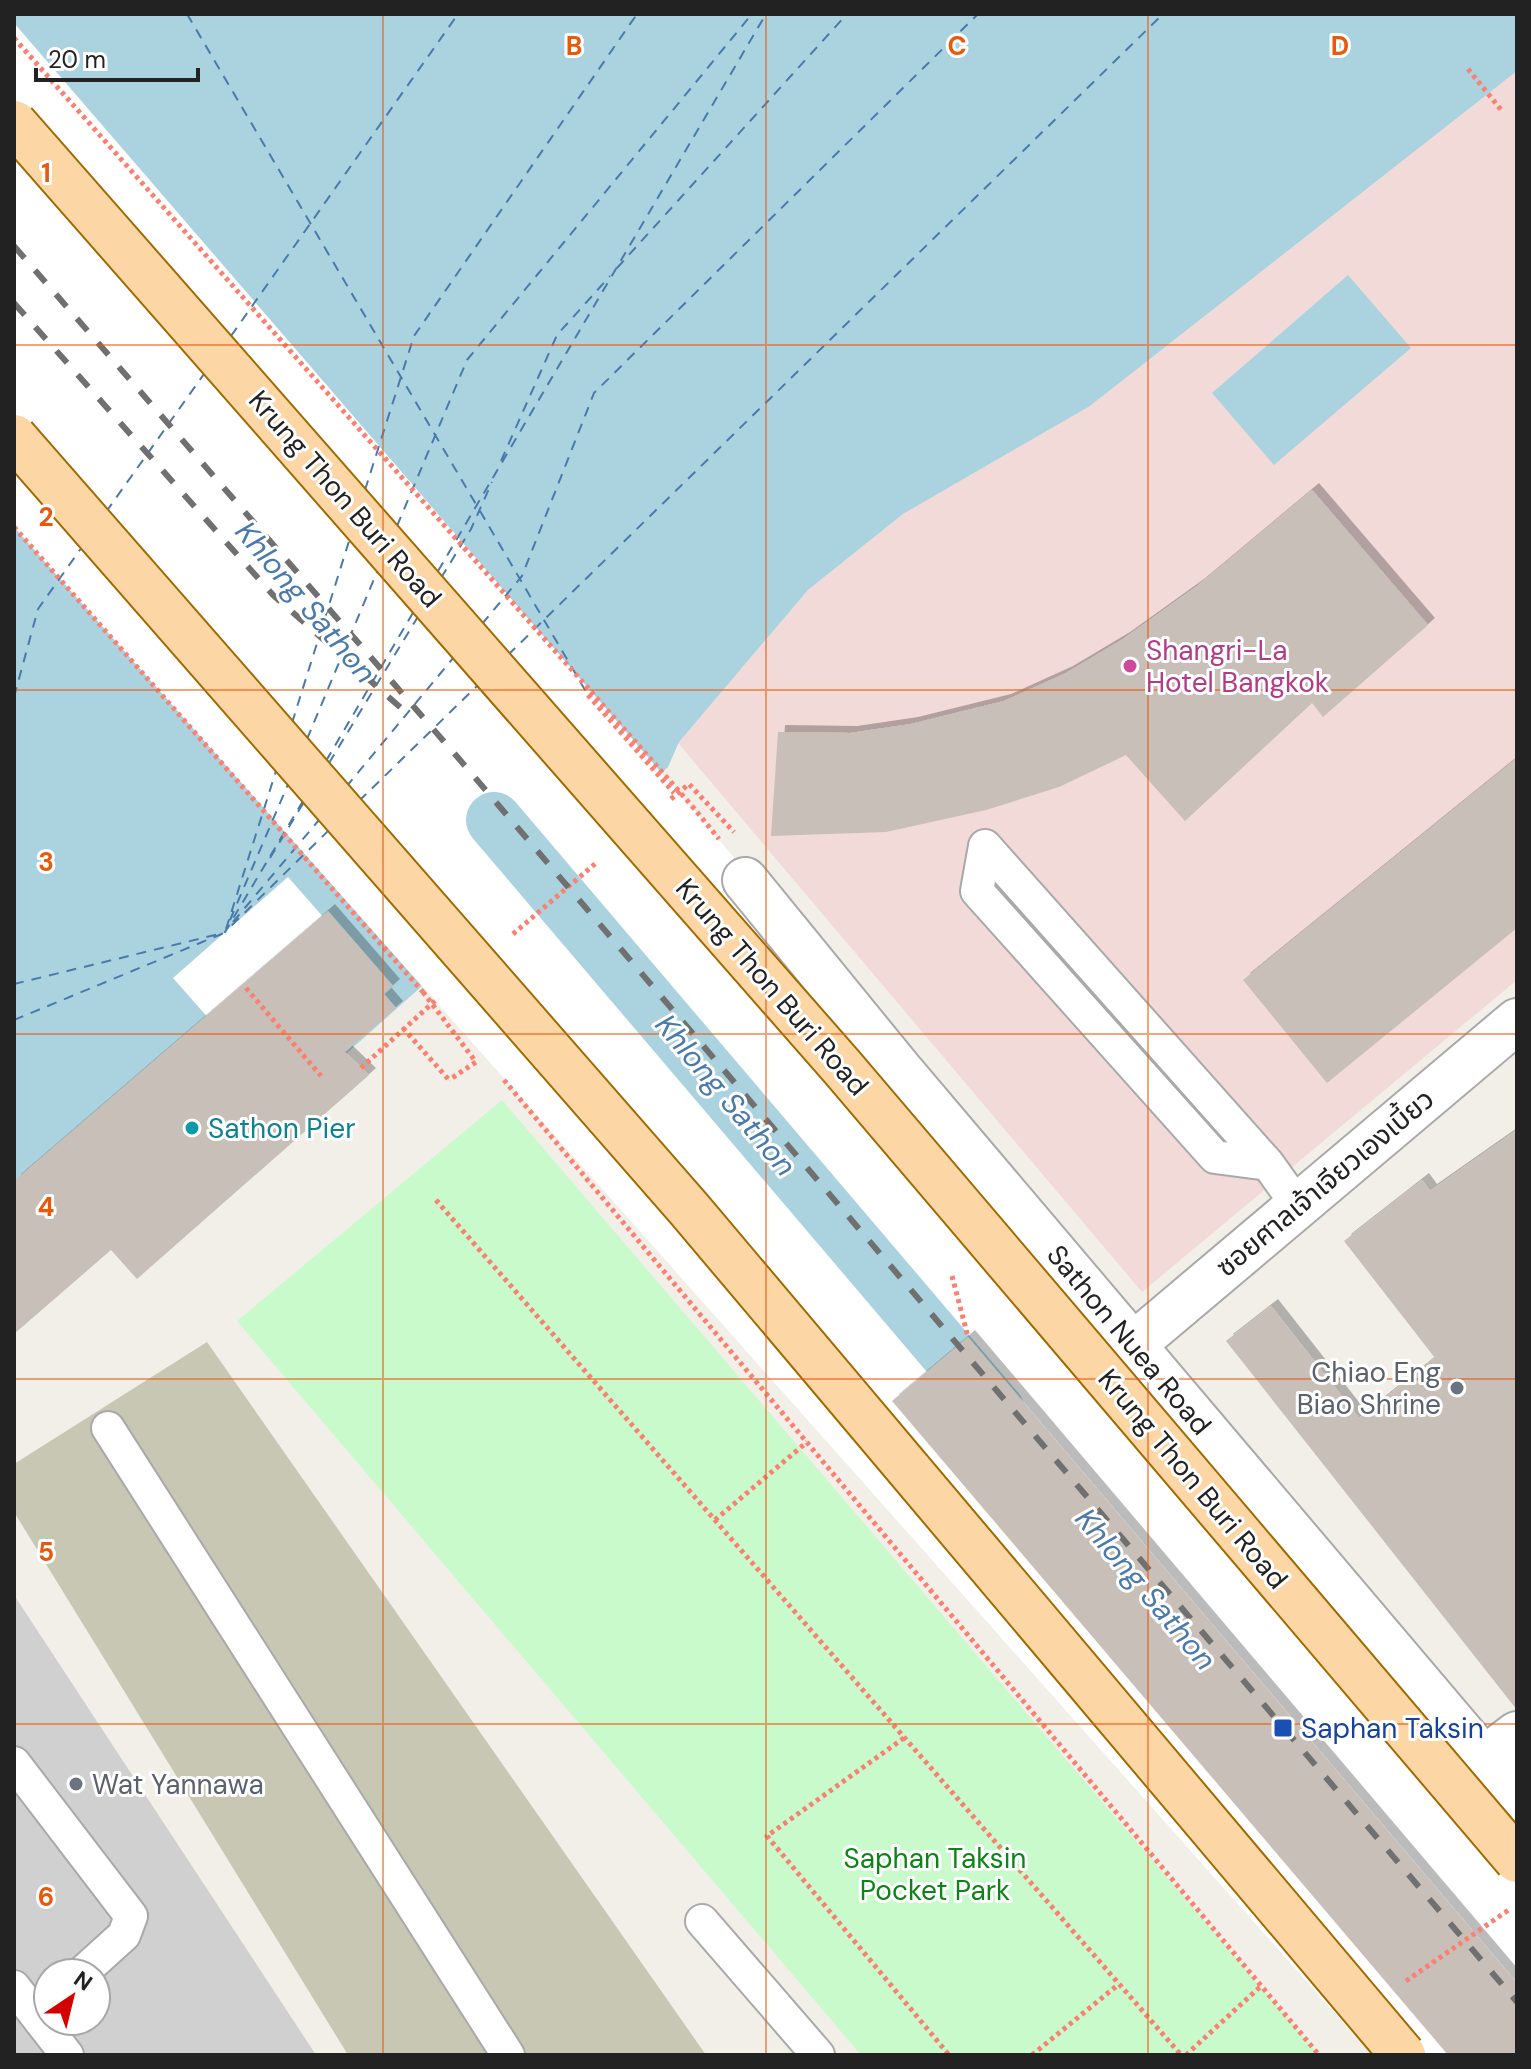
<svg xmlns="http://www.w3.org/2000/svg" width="1531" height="2069" font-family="'DM Sans','Noto Sans Thai',sans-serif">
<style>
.commercial{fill:#f2dad9}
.religious{fill:#d0d0d0;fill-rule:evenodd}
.construction{fill:#c7c7b4}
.park{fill:#c8facc}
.water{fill:#aad3df}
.pier{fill:#fff}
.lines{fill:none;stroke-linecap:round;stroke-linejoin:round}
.canal{stroke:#aad3df;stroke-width:56}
.ferry{stroke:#4a7aab;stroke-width:2;stroke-dasharray:10 8;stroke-linecap:butt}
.building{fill:#c7bfb8;filter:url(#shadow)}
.service-casing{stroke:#a9a9a9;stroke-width:36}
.minor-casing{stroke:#a9a9a9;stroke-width:48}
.path{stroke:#fa8072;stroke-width:5;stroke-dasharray:4 4;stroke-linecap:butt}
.service{stroke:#fff;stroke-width:32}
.minor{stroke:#fff;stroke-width:44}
.rail{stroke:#707070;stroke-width:6;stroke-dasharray:16 16;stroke-linecap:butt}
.primary-bridge-casing{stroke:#a06b00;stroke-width:48;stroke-linecap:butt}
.path-bridge{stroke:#fa8072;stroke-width:5;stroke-dasharray:4 4;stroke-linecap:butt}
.primary-bridge{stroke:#fcd6a4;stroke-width:44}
.grid{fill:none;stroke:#e8590c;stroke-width:2;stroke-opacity:0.55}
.hotel-dot{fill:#d1479c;stroke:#fff;stroke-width:3}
.culture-dot{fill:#0f9aa8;stroke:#fff;stroke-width:3}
.worship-dot{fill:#6b7280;stroke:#fff;stroke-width:3}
.transit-dot{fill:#1a4fb4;stroke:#fff;stroke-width:3}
.labels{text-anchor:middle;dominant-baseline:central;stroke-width:6;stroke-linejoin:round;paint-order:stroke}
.street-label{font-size:28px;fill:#222;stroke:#fff}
.hotel-label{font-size:28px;fill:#b23c85;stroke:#fff;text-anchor:start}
.culture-label{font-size:28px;fill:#0d838f;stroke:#fff;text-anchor:start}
.worship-label{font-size:28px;fill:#5b616d;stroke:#fff;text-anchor:end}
.transit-label{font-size:28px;fill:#164399;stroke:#fff;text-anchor:start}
.park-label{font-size:28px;fill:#0c8416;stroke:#fff}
.water-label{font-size:30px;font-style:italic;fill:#4a7aab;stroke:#fff}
.grid-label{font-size:26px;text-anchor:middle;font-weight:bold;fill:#e8590c;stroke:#fff;stroke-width:6;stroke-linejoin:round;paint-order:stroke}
</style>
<defs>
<filter id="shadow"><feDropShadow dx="7" dy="-7" stdDeviation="0" flood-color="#0004"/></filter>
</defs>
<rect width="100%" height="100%" fill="#f2efe9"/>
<path class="commercial" d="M1517,71V980L1142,1292L678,743L808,590L903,514L1090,406Z"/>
<path class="religious" d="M14,1595L316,2055H14ZM48,1973H96V2021H48Z"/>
<path class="construction" d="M207,1342L706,2055H348L14,1512V1464Z"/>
<path class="park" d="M502,1100L1312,2047L1319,2055H861L237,1321Z"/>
<path class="water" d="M14,14H1517V71L1090,406L903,514L808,590L679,742L668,767L321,1076L14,1292Z
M1348,275L1411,348L1274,465L1212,393Z"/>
<path class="pier" d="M14,23L703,821L1517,1789V2055H1372L14,527Z
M288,877L325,919L210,1020L173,978Z"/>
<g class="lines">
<path class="canal" d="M494,820L997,1411"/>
<path class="ferry" d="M187,14L477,506
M617,268L847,14
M231,336L458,14
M501,461L557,335L610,276
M365,490L414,336L637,14
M480,511L588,695
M106,512L204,374
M397,526L467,360L752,14
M438,571L766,14
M441,578L471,529L492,482
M482,624L522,576L594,393L978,14
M508,655L1163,14
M14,697L38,609L82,547
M292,723L350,538
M307,739L377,572
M326,761L414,611
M329,763L419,615
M346,787L454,657
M303,801L225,932L329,830
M359,801L478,685
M270,858L304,802
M230,920L289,782
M233,922L319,820
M226,929L276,771
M14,984L219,934
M14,1020L224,933"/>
</g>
<path class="building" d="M1312,490L1428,625L1323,717L1312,703L1185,821L1126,755L1059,787L986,810L886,832L771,836L778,732L850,733L911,724L1004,701L1066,673L1123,639L1197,586Z
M1517,758V928L1327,1083L1243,980Z
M328,911L393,986L384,994L396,1008L345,1052L369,1075L137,1279L111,1250L14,1334V1181Z
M1517,1130V1710L1226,1341L1271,1306L1359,1418L1435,1358L1344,1241L1422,1180L1430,1191Z
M968,1337L1517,1983V2055H1448L892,1401Z"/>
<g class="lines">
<g class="service-casing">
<path id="service" d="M985,846L1268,1164L1298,1206
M985,846L977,891L1215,1157L1268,1164
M108,1428L508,2055
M14,1763L131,1916L124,1935L82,1973
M702,1921L818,2055
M14,1987L67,2055"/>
</g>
<g class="minor-casing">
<path id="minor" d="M745,880L900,1070L1517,1798
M1133,1345L1517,1021
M1484,1759L1517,1734"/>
</g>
<path class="path" d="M1468,69L1502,111
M14,527L423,992
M588,695L674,793
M671,799L689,784L734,832
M692,806L719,839
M513,934L596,863
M246,988L321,1076
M403,1028L449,1080
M361,1068L438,998
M504,1080L1319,2055
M436,1200L1181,2055
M952,1276L968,1337
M715,1520L807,1442
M904,1738L767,1836L949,2055
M1406,1981L1510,1909
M1032,2055L1119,1984
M1186,2055L1261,1986"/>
<use href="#service" class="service"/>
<use href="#minor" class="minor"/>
<path class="rail" d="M14,246L460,760L1517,2002
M14,303L273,595L409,715"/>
<g class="primary-bridge-casing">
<path id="primary-bridge" d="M14,123L842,1067L1517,1860
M14,437L689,1209L1403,2055"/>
</g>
<path class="path-bridge" d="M14,38L692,806
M423,992L476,1062L449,1080"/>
<use href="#primary-bridge" class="primary-bridge"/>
</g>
<path class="grid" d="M383,14V2055M766,14V2055M1148,14V2055M14,345H1517M14,690H1517M14,1034H1517M14,1379H1517M14,1724H1517"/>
<circle class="hotel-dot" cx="1130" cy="666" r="8"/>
<circle class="culture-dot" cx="192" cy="1128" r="8"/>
<g class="worship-dot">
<circle cx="1457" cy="1388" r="8"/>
<circle cx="76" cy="1784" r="8"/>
</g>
<rect class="transit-dot" x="1273" y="1718" width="20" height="20" rx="4"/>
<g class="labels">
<g class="street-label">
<text transform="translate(345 499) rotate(49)">Krung Thon Buri Road</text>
<text transform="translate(772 987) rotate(49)">Krung Thon Buri Road</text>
<text transform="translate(1325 1183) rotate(-40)">ซอยศาลเจ้าเจียวเองเบี้ยว</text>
<text transform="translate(1129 1340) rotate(50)">Sathon Nuea Road</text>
<text transform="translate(1193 1479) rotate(50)">Krung Thon Buri Road</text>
</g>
<g class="hotel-label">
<text x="1146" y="650">Shangri-La<tspan x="1146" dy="32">Hotel Bangkok</tspan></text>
</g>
<g class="culture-label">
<text x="208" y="1128">Sathon Pier</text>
</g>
<g class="worship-label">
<text x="1441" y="1372">Chiao Eng<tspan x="1441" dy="32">Biao Shrine</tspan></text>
<text x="92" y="1784" text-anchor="start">Wat Yannawa</text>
</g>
<g class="transit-label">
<text x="1301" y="1728">Saphan Taksin</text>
</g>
<g class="park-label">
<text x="935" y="1858">Saphan Taksin<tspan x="935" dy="32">Pocket Park</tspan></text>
</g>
<g class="water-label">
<text transform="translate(306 602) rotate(50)">Khlong Sathon</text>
<text transform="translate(726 1095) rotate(50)">Khlong Sathon</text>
<text transform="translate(1146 1589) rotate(50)">Khlong Sathon</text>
</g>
</g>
<g class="grid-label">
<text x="574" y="55">B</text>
<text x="957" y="55">C</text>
<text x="1340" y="55">D</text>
<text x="46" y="182">1</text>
<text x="46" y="526">2</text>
<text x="46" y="871">3</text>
<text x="46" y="1216">4</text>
<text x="46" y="1561">5</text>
<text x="46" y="1906">6</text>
</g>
<rect width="1531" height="2069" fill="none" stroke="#222222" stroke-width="32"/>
<g transform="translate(72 1997) rotate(35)"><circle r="38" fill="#ffffff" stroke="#a7a7a7" stroke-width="2"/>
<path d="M0-6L14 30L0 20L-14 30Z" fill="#d40000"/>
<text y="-12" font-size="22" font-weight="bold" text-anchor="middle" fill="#222222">N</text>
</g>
<path d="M36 68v12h162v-12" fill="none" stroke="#222222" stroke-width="4"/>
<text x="48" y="68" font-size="24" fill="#222222" stroke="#ffffff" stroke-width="6" paint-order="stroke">20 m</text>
</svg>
